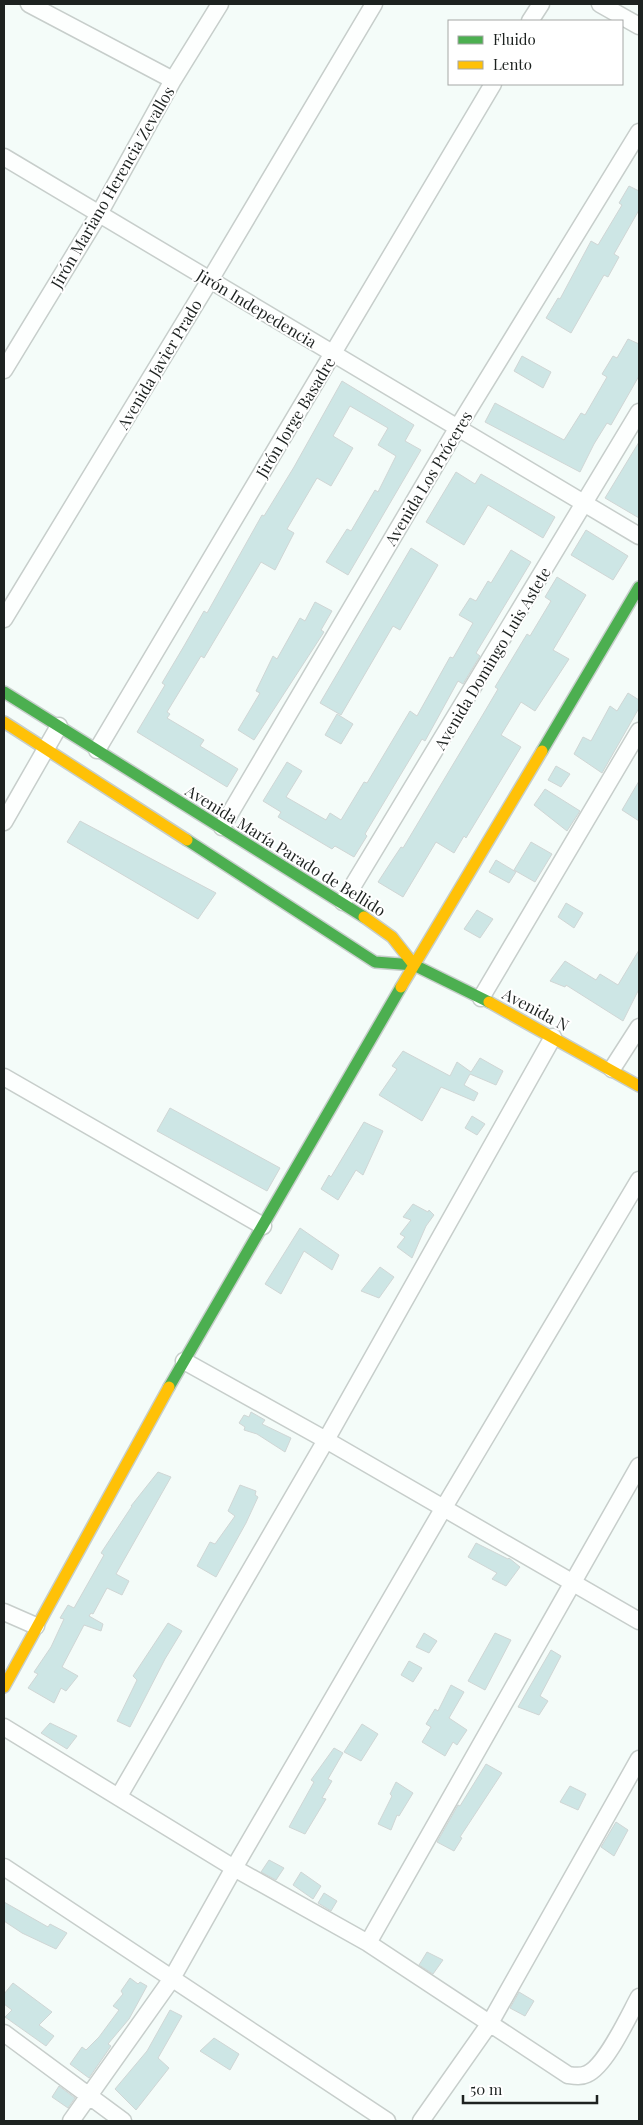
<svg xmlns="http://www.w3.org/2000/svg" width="643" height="2125" font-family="'Playfair Display',serif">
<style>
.building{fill:#cde6e5;stroke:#d0d6d5}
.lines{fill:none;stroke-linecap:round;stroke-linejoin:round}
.street-casing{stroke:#c7cecb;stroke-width:19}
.fast-casing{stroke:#c7cecb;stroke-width:14}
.slow-casing{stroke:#c7cecb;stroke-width:14}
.street{stroke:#fdfffe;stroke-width:16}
.fast{stroke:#4caf50;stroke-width:11}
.slow{stroke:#ffc107;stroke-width:11}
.labels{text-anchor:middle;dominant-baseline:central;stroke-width:4;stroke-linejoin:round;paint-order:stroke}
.street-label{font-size:16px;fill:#1d2220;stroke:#fff}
</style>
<rect width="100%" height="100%" fill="#f4fcf9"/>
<path class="building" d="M629,186L639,191V210L614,254L619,257L608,277L604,275L571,333L546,318L558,298L560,299L591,241L598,245L622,205L619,203Z
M628,339L639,344V376L611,425L607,423L594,444L580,472L485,422L495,403L564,440L581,413L585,415L607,377L602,374L613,356L617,358Z
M522,356L551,372L543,388L514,371Z
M342,381L414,425L405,441L421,450L348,575L326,562L347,529L351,531L375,490L378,492L396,456L378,445L388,428L350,406L333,436L353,448L331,486L317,478L287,529L294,533L275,570L261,562L204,658L201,656L167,712L170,714L167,718L204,740L200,746L238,769L227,787L137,732L165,685L162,683L184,646L204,611L207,613L262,515L264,516L294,467Z
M639,442V518L605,498Z
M456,472L475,484L481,474L555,517L543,538L488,505L464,545L426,522Z
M586,530L628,556L613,580L571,555Z
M411,548L438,565L400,630L393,626L341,715L320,703Z
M511,550L531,562L476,653L480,656L463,684L458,681L425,741L422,739L365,834L367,836L354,857L335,846L332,849L278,817L281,812L263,801L287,762L302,771L286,797L326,820L330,813L341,820L364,782L367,783L410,711L417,716L450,657L453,658L473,623L459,615L470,598L476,601L488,581L491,583Z
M557,577L586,595L553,650L569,659L535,711L521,702L501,735L521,747L466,838L464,836L454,853L436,842L403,897L378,882L391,862L401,847L403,848L485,711L498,689L495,687L527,634L530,636L551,601L545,597Z
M315,602L332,611L321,630L324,632L254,740L238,730L260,693L256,691L273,656L277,659L300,618L305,621Z
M628,693L639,700V708L602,773L574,754L583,737L591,741L610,706L617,711Z
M337,714L353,724L341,744L325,735Z
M556,766L570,774L561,787L548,780Z
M639,781V821L622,810Z
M545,789L580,811L567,831L534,805Z
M80,821L216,893L198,919L67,842Z
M531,842L552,854L535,882L514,870Z
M496,860L516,872L509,883L489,872Z
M566,903L583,913L574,928L558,917Z
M477,910L493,919L480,938L464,929Z
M639,950V989L623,1021L566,985L565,987L550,981L565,961L596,980L600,974L618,985Z
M403,1051L450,1076L457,1062L471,1072L480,1058L503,1071L496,1085L470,1074L464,1085L478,1093L474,1101L441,1087L422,1121L379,1095L397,1069L392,1066Z
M170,1108L280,1168L267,1191L157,1131Z
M472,1116L485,1124L477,1135L465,1128Z
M364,1122L383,1131L363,1175L356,1170L338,1200L321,1189L329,1175L331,1177Z
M413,1204L428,1212L429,1210L434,1215L426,1226L412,1258L397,1247L405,1237L400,1234L411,1220L403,1217Z
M300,1228L339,1255L332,1270L304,1251L281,1294L265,1284Z
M380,1267L394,1277L379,1298L361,1291Z
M251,1412L265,1420L262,1424L291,1438L285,1452L257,1434L244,1430L245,1427L239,1423L244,1415L249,1417Z
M158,1472L171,1477L116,1574L129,1581L122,1595L107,1588L93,1614L91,1613L89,1616L103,1624L101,1631L84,1625L62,1667L78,1676L66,1691L61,1688L54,1703L28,1688L38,1674L34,1672L51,1647L64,1619L60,1618L68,1605L74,1608L104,1555L101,1553L132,1506H131Z
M240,1485L256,1491L255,1495L258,1497L246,1523L216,1577L197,1566L210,1542L215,1544L235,1516L228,1511Z
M476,1543L508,1559L509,1558L520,1567L506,1586L492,1579L497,1573L468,1557Z
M168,1623L182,1631L165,1659L130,1727L117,1721L137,1680L133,1676Z
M424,1633L437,1641L429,1653L416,1647Z
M495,1633L511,1640L485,1690L468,1681Z
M551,1650L561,1656L540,1696L548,1701L539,1715L518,1707Z
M409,1661L422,1668L413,1682L401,1675Z
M451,1685L464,1692L449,1718L467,1730L457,1745L453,1742L445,1756L422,1742L431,1727L426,1724L435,1709L438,1711Z
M50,1723L77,1736L67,1749L41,1733Z
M362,1724L378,1734L361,1761L344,1752Z
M334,1748L343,1753L328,1779L332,1781L322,1798L326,1799L305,1834L289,1827L314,1782L311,1780Z
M486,1764L502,1773L460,1837L462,1838L454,1851L437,1842L458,1805L460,1806Z
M396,1782L413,1793L399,1816L397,1815L391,1830L378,1824L392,1796L390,1794Z
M570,1786L586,1794L578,1810L560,1802Z
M616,1822L628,1830L614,1856L601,1847Z
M269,1860L284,1868L276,1880L261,1872Z
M301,1872L321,1886L313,1899L293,1885Z
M324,1893L337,1901L331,1911L318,1903Z
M4,1902L48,1927L50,1924L67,1933L56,1949L22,1933L4,1921Z
M427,1952L443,1960L433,1974L419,1965Z
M130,1978L138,1984L140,1982L147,1986L129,2019L108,2044L111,2046L89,2078L70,2064L82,2047L86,2050L99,2037L119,2010L113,2006L123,1994L121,1991Z
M13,1983L52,2012L39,2025L54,2036L46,2046L5,2017L12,2010L4,2004V1994Z
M519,1992L534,2001L525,2016L510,2008Z
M170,2010L182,2016L158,2058L169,2068L136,2110L115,2089L147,2051Z
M214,2038L239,2054L230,2070L200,2051Z
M59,2086L75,2098L68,2108L52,2097Z"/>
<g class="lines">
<g class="street-casing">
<path id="street" d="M29,4L173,80
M600,4L639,26
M530,21L541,4
M4,157L639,536
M4,370L99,214L173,80L220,4
M4,619L210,280L374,4
M97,750L493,84
M4,822L59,726
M222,827L458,427L639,132
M343,902L639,412
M481,998L639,731
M612,1069L639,1027
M4,1077L263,1226
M184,1361L326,1440L639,1621
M4,1612L36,1626
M4,1727L234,1868L368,1943L568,2075C575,2076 581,2077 587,2074C606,2066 629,2015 639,1997
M119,1796L326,1440L553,1037
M4,1867L387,2121
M368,1943L639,1466
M4,2033L123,2121
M71,2121L171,1980L234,1868L443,1509L639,1180
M421,2121L490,2023L639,1759"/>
</g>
<g class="fast-casing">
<path id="fast" d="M4,692L364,917
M542,751L639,587
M187,840L375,962L414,965L489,1002
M169,1387L401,987"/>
</g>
<g class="slow-casing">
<path id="slow" d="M4,722L187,840
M364,917L392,937L414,965
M401,987L542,751
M489,1002L639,1086
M4,1687L169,1387"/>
</g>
<use href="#street" class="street"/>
<use href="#fast" class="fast"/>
<use href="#slow" class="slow"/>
</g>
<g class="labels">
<g class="street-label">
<text transform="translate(112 187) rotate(-60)">Jirón Mariano Herencia Zevallos</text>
<text transform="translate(257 308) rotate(31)">Jirón Indepedencia</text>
<text transform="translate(159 364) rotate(-59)">Avenida Javier Prado</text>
<text transform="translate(295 417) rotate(-59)">Jirón Jorge Basadre</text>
<text transform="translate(428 478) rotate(-59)">Avenida Los Próceres</text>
<text transform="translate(492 658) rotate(-59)">Avenida Domingo Luis Astete</text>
<text transform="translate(286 850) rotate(32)">Avenida María Parado de Bellido</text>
<text transform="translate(536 1009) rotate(28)">Avenida N</text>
</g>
</g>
<rect width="643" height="2125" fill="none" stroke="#1d2220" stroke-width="10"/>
<rect x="448" y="20" width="175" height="65" fill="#ffffff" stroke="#a5a7a6"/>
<rect x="458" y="36" width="25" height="8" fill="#4caf50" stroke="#a5a7a6"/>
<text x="493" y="45" font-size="15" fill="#1d2220">Fluido</text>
<rect x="458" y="61" width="25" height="8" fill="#ffc107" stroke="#a5a7a6"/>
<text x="493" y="70" font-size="15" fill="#1d2220">Lento</text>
<path d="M463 2095v8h134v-8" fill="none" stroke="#1d2220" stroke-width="2.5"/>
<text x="470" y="2095" font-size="15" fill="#1d2220" stroke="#ffffff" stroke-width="4" paint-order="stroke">50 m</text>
</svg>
